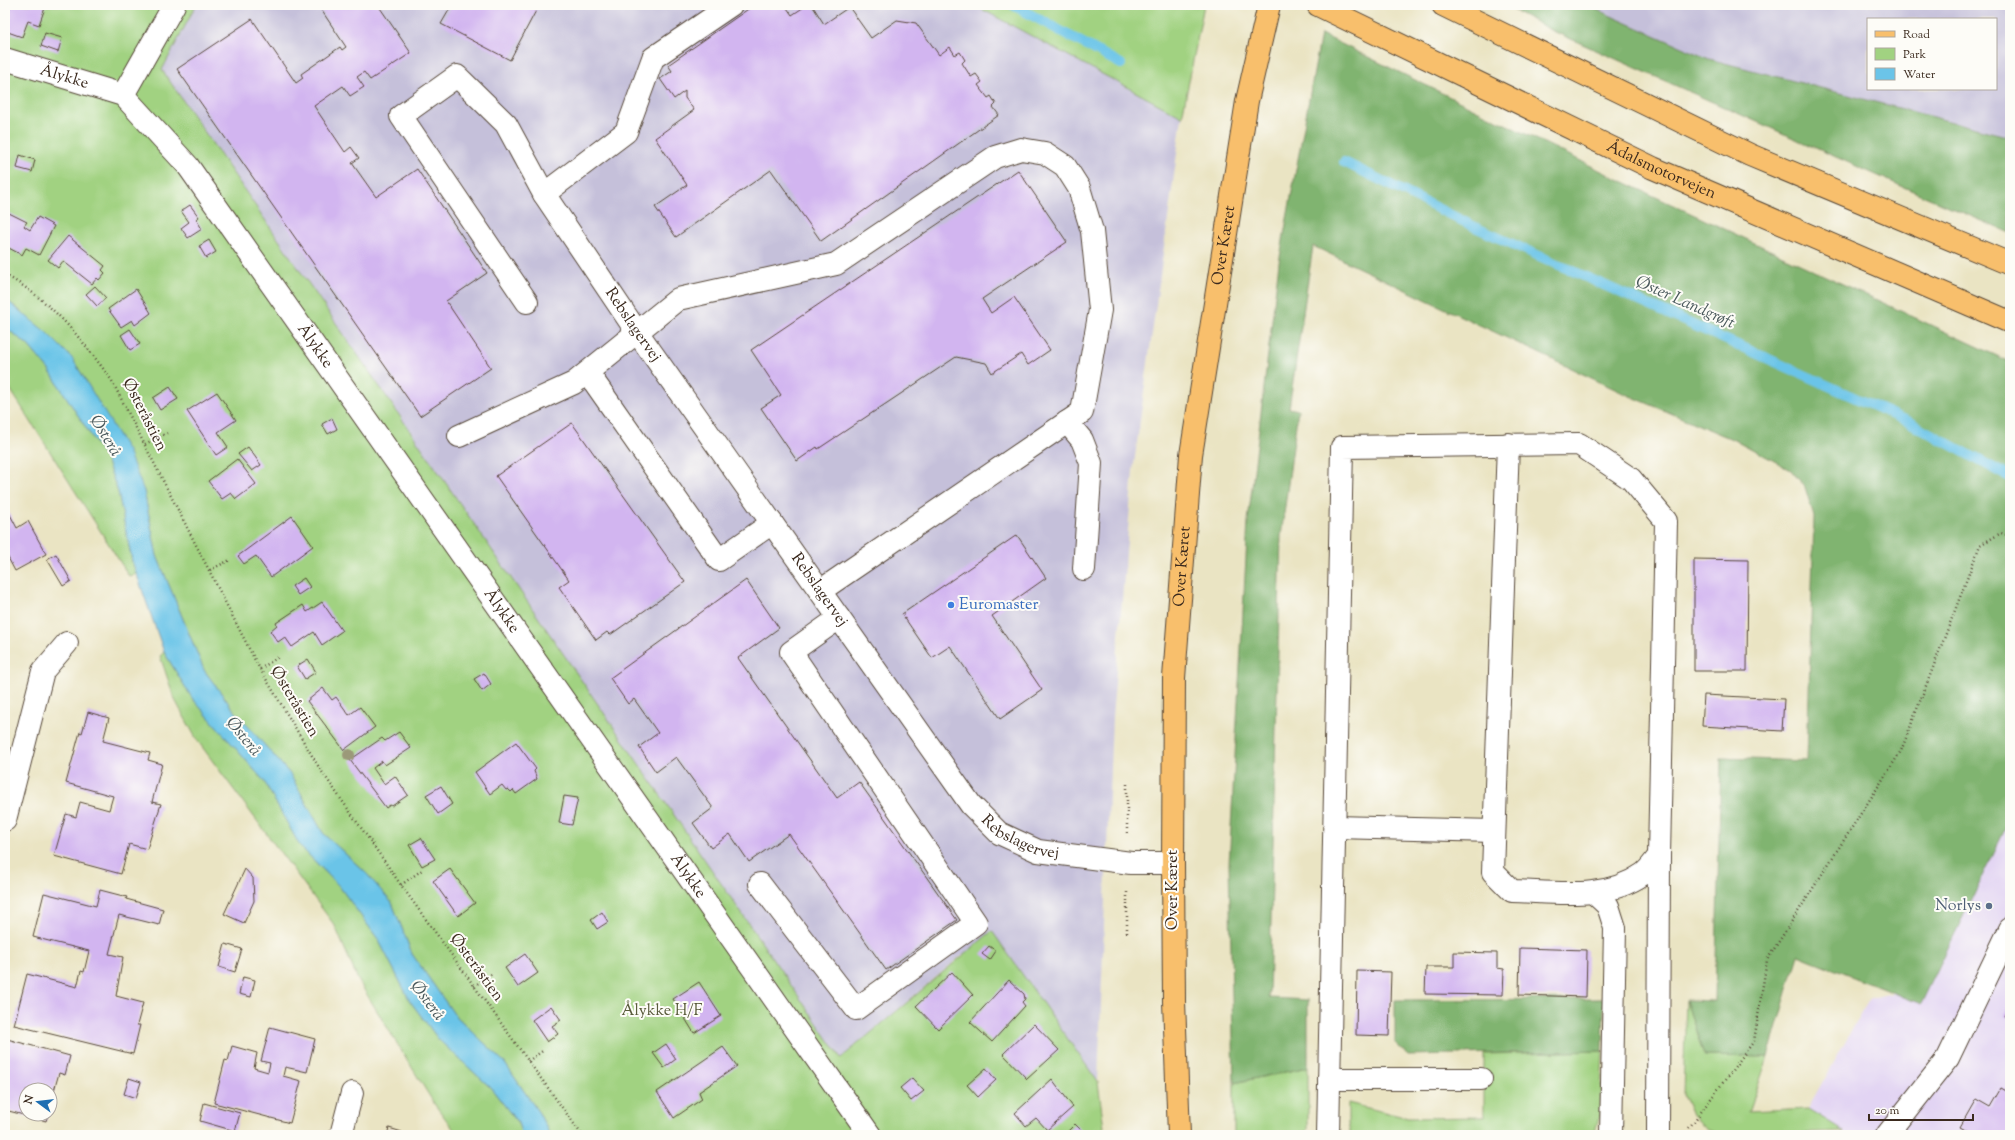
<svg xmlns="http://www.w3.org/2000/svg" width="2015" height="1140" font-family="'Sorts Mill Goudy',serif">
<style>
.built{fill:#e2d4f3}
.industrial{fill:#c5c0da;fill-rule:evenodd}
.green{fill:#a1d281;stroke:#6e7e50}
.forest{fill:#80b46f;stroke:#5e6f46}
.water{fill:#6bc4e8;stroke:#537783}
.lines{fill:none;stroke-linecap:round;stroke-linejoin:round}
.stream{stroke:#6bc4e8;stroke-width:10}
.building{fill:#d2b5f0}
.minor-casing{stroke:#554637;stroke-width:24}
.major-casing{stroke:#554637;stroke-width:24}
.highway-casing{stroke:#554637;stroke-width:24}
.path{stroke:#554637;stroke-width:2.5;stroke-dasharray:1 3;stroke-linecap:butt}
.minor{stroke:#fff;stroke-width:22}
.major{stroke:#f8bf6c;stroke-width:22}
.highway{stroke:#f8bf6c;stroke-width:22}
.tree{fill:#9b9979}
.shop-dot{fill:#3f7fe0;stroke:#fdfcf7;stroke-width:1.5}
.service-dot{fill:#5c6f8a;stroke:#fdfcf7;stroke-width:1.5}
.labels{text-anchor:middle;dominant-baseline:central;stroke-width:4;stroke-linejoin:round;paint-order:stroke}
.street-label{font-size:16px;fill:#3b2a1e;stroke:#fdfcf7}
.shop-label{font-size:16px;fill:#366cbe;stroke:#fdfcf7;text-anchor:start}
.service-label{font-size:16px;fill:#4e5e75;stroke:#fdfcf7;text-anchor:end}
.park-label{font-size:16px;fill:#5a5c3c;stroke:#fdfcf7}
.water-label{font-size:17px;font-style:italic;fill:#49585b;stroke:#fdfcf7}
</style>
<rect width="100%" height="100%" fill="#fdfcf7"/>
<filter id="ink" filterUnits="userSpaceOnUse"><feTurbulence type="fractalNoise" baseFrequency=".025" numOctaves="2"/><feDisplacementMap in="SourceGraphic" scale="8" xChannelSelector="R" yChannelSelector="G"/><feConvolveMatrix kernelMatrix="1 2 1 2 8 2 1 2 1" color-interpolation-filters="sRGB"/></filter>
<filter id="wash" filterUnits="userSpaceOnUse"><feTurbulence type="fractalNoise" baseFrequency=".012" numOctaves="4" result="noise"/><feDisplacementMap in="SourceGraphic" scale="16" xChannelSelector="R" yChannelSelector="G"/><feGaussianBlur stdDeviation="0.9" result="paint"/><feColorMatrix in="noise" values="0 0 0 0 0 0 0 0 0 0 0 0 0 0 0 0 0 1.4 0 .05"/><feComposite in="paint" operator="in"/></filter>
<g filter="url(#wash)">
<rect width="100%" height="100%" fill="#eae4c3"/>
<path class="built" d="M2010,819V1135H1847L1844,1131L1808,1109L1870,998L1894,993L1921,1004Z"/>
<path class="industrial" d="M196,5H975L1182,117L1133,471L1112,717L1098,1082L1073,1048L963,954L841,1058L162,70Z
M1586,5H2010V137L1709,59ZM1868,19H1996V89H1868Z"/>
<path class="green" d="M5,5H196L162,70L841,1058L992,931L1098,1082L1105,1135H550L539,1113L504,1062L454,1014L412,954L392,903L367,874L323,833L290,774L233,709L204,670L157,556L144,491L87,383L72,358L17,308L5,299Z
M974,5H1204L1182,117Z
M5,327L28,345L49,370L106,459L118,492L132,561L137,574L129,576L5,381Z
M164,652L192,698L264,781L300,846L339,886L378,939L410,1001L439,1040L491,1088L518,1123L522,1135H458L435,1105L358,980L335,926L197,740L175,700L160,656Z
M1686,1000L1704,1056L1768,1057L1749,1112L1808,1109L1844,1131L1724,1135L1707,1130L1692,1117L1683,1094Z
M1603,1051L1600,1114L1594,1135H1351L1348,1123V1103L1408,1118L1484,1117V1054Z
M1308,1067V1129L1305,1135H1234V1083Z"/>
<path class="forest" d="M1504,5H1586L1709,59L2010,137V233L1892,182L1553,31Z
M1321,34L1628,184L2010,362V819L1921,1004L1798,955L1768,1057L1704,1056L1686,1000L1715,1001L1721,758L1807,761L1814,517L1805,487L1791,470L1739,442L1623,393L1313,246L1289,408L1298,410L1281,536L1269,998L1308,1000V1067L1234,1083L1229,864L1248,521L1279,262Z
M1604,999L1603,1051L1408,1055L1395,1043V1000Z"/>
<path class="water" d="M5,299L46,332L72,358L128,451L144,491L157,556L204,670L233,709L290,774L323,833L367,874L392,903L412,954L454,1014L504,1062L539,1113L550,1135H522L518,1123L491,1088L439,1040L410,1001L378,939L339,886L300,846L264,781L192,698L164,652L132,561L118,492L106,459L49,370L28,345L5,327Z"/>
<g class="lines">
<path class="stream" d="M1013,5L1121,64
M1344,162L1477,228L1909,422L2010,477"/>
</g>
<g id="blocks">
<path class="building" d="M11,5H46L39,25L28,21L22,37L5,31V23Z
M318,5H378L411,53L370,80L364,72L357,77L364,87L350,96L343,86L314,106L345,152L351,147L359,158L352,163L376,197L417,169L487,273L446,301L491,368L420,416L177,69L252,19L296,83L303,78L301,74L340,47L342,50L346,47Z
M452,5H539L510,60L441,24Z
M754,5H785L792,15L807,5H812L824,24L849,7L871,38L897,20L916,23L939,55L950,47L955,55L960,52L965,60L962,63L971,77L976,74L982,82L978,85L988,98L991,96L996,104L993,107L999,115L821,241L771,170L676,237L655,207L687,185L655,138L694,110L685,98V91L674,99L660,79L672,71L668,65Z
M45,33L62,38L58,52L41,46Z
M20,155L35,160L32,172L17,168Z
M1018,170L1067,242L982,299L991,313L1014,297L1050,350L1028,365L1021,354L992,373L986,363L956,357L818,449L817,447L797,461L761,408L781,395L751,350Z
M190,205L199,217L196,219L202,229L188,238L181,228L189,222L181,211Z
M5,211L27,222L24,226L30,230L38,217L54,226L39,255L26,248L22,255L5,246Z
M68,236L105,266L102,270L105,273L99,280L97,278L92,284L63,261L58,268L48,260Z
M209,240L216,252L206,258L199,246Z
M95,286L106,298L97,306L86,294Z
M136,289L151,313L135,325L132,320L121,327L108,309Z
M130,329L140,344L130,350L121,335Z
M170,387L178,399L160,410L153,398Z
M217,392L236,420L218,432L228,447L216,455L187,411Z
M332,418L337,429L328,434L322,424Z
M572,423L685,582L610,635L607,632L596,640L559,587L569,580L496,476Z
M248,447L261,465L252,471L238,454Z
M237,459L256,484L236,499L231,493L222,499L208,481Z
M5,505L17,528L28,521L46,554L15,571L5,552Z
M292,516L313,546L271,577L256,556L244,564L238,556Z
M1017,535L1046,578L992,616L1042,690L1000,719L950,646L932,658L902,614Z
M56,554L71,581L63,586L47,559Z
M1694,559L1748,560L1747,671H1694Z
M304,578L310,587L298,595L292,586Z
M746,580L779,628L738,658L837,798L859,782L957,920L886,970L789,834L749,862L730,834L711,848L693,823L713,808L676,757L656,772L639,747L658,733L634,699L628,704L610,678Z
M322,602L342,631L322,645L314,632L292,647L285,637L278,642L270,631L277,625L276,623L303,605L307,612Z
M308,659L316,672L305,679L297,666Z
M484,673L491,684L482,691L474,679Z
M323,688L332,700L336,697L349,715L360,707L375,727L344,750L307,701Z
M1704,695L1784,699L1782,731L1702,726Z
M88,712L109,718L103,741L150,753L148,760L162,764L152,802L161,804L147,849L129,844L121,874L54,856L66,814L76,817L80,802L109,810L113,796L66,783L80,732L82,733Z
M399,732L411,748L385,765L382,761L373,768L384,784L395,776L408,795L392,806L390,805L386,808L350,760L382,738L385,741Z
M516,742L536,769L534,771L537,779L516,794L513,790L511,792L508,789L506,790L502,785L490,794L475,772Z
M441,786L452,804L438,814L426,795Z
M564,796L578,798L572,825L559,823Z
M421,838L435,859L422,866L409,845Z
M245,869L253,878L254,901L244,923L224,914Z
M450,869L475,903L458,916L433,881Z
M100,890L127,897L126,899L163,909L159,925L119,915L109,954L123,957L116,996L143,1003L137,1025H140L133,1054L14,1025L27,974L77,987L81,971L84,972L89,951L33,937L44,893L96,906Z
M602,912L608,922L597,929L591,920Z
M225,944L242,949L235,972L219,967Z
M989,946L996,951L990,960L982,954Z
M1520,948L1587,950L1586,997L1519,995Z
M1454,952L1497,953V968L1504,969L1503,995L1425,994L1426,967H1454Z
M525,954L538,973L518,987L505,968Z
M1357,971L1391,972L1389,1036L1356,1035Z
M952,972L973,995L938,1029L916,1006Z
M243,977L255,980L251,997L239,994Z
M1009,980L1024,994L1025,999L1022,1002L1025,1006L992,1042L970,1022Z
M699,982L721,1016L694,1033L673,999Z
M2010,1005V1019L2004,1016Z
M551,1006L561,1020L552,1026L558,1034L547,1042L532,1020Z
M1034,1024L1059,1050L1027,1079L1003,1054Z
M270,1027L315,1039L307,1072L285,1067L283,1076L301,1081L290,1123L214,1103L225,1060L228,1061L232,1046L257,1053L254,1068L268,1072L270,1063L261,1061Z
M7,1039L70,1056L65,1075L59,1073L50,1105V1090H26V1114H48L46,1121L5,1110V1047Z
M666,1044L676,1059L664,1068L653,1053Z
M723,1047L737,1066L699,1092L702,1099L674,1118L657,1092Z
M986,1068L996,1080L978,1097L967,1085Z
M129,1078L141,1082L136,1098L124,1094Z
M912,1078L924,1091L911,1101L900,1088Z
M1052,1079L1073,1107L1047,1130L1036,1118L1026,1126L1015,1113Z
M2001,1088L2010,1093V1135H1975L1960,1127L1976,1099L1990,1107Z
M204,1103L240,1113L235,1131L200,1121Z
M1075,1124L1086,1135H1067L1066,1133Z
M389,1128L402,1132L401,1135H387Z"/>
</g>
</g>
<g filter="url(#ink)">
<use href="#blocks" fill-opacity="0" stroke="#554637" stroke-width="1"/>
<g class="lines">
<g class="minor-casing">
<g id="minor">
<path id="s1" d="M5,59L123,95L188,166L870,1135"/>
<path d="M123,95L174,5"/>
<path d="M544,194L626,132L653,58L731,5"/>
<path id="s2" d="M527,302L401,116L457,76L506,124L544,194L637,332L971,805L999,833L1038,851L1131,863H1173"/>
<path d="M588,373L719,560L772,523"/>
<path d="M1067,422L1082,440L1091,463L1084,569"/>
<path d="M459,436L574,383L678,299L836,264L995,157L1021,149L1045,153L1065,166L1079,188L1092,231L1100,310L1082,412L820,591"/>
<path d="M1508,444L1493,872L1512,891C1555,892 1605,901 1643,874C1649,870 1654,862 1659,856"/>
<path d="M5,820L43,671L67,643"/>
<path d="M1335,827L1494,831"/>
<path d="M760,884L856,1009L976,923L791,652L839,618"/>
<path d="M1594,893L1608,906L1615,928L1611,1135"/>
<path d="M1329,1079H1481"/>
<path d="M341,1135L352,1093"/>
<path d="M1328,1135L1342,447L1579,444L1631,479L1666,521L1659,856L1658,1135"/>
<path d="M1887,1135L1948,1058L2010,929"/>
</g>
</g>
<g class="major-casing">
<g id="major">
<path id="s3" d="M1179,1135L1174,1001L1173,863L1174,678L1191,455L1247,101L1269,5"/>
</g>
</g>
<g class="highway-casing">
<g id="highway">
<path id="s4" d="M1318,5L1653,168L2010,322"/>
<path d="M1443,5L1750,155L2010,264"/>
</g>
</g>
<path class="path" d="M5,275C50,299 83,340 112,381L257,664L320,769L401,885L582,1135
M145,444L167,433
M210,570L230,560
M260,669L280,656
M1127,833V782
M401,885L422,870
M1127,892V936
M474,986L493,973
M528,1061L544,1050
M1689,1128L1754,1041L1767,960L1901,751L1980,545L2001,533L2010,536"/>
<use href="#minor" class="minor"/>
<use href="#major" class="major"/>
<use href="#highway" class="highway"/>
</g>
<circle class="tree" cx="349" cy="755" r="6"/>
</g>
<circle class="shop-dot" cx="951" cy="605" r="4"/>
<circle class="service-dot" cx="1989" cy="906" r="4"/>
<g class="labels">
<g class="street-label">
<text stroke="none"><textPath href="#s1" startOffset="62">Ålykke</textPath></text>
<text stroke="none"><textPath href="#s4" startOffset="381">Ådalsmotorvejen</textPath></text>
<text stroke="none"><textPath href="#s3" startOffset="893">Over Kæret</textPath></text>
<text stroke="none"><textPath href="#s2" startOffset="600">Rebslagervej</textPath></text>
<text stroke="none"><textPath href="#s1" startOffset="440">Ålykke</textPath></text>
<text transform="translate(144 415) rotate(63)">Østeråstien</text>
<text stroke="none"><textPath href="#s3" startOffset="569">Over Kæret</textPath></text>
<text stroke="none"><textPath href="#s2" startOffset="924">Rebslagervej</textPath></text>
<text stroke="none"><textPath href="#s1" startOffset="764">Ålykke</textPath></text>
<text transform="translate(294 702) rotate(59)">Østeråstien</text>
<text stroke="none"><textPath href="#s2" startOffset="1248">Rebslagervej</textPath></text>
<text stroke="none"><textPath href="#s1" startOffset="1088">Ålykke</textPath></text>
<text transform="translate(1173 890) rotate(-90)">Over Kæret</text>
<text transform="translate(476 968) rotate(54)">Østeråstien</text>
</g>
<g class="shop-label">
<text x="959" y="605">Euromaster</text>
</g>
<g class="service-label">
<text x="1981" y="906">Norlys</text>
</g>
<g class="park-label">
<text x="662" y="1011">Ålykke H/F</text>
</g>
<g class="water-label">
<text transform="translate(1685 303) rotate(24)">Øster Landgrøft</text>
<text transform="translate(105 436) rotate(59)">Østerå</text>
<text transform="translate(243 737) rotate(51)">Østerå</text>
<text transform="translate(427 1001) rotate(53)">Østerå</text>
</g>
</g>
<rect width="2015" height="1140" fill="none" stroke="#fdfcf7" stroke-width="20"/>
<rect x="1867" y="18" width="130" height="72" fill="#fdfcf7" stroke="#afa8a0"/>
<rect x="1875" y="31" width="20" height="6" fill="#f8bf6c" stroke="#afa8a0"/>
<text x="1903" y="38" font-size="12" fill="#3b2a1e">Road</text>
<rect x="1875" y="48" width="20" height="12" fill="#a1d281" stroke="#afa8a0"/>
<text x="1903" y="58" font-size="12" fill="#3b2a1e">Park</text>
<rect x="1875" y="68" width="20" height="12" fill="#6bc4e8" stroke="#afa8a0"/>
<text x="1903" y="78" font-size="12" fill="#3b2a1e">Water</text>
<g transform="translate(38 1102) rotate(285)"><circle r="19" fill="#fdfcf7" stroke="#afa8a0"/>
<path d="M0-3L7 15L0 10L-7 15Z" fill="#1f6fb2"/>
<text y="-6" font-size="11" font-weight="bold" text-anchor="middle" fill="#3b2a1e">N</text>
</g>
<path d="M1869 1114v6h104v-6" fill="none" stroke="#3b2a1e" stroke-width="2"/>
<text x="1875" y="1114" font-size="12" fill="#3b2a1e" stroke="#fdfcf7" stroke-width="3" paint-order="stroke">20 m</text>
</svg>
